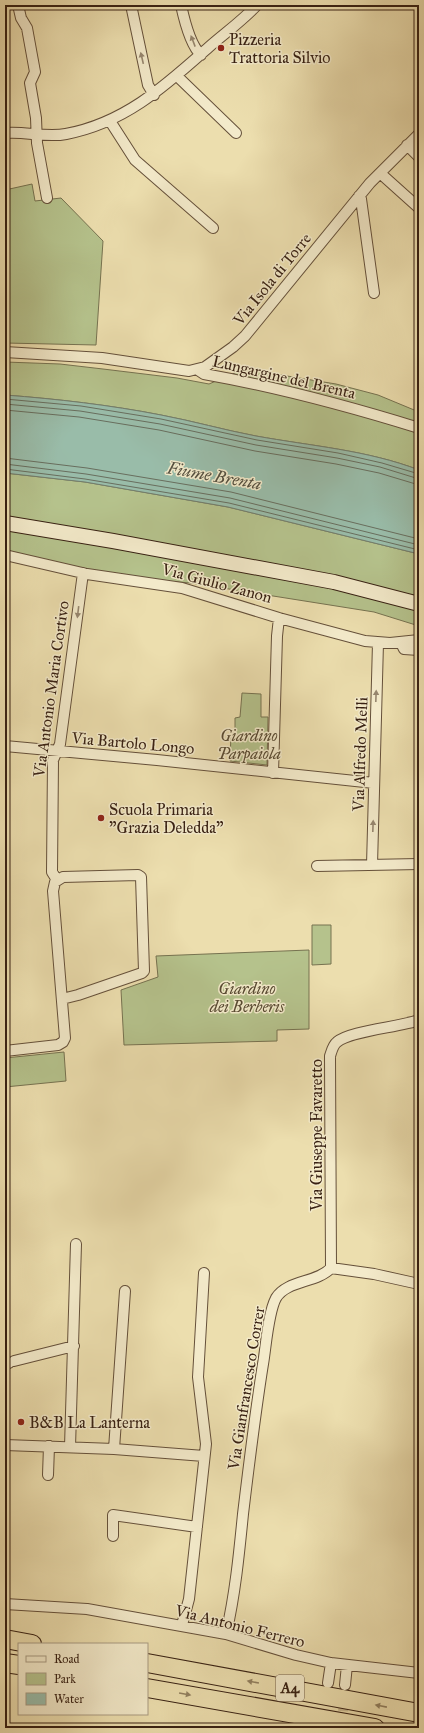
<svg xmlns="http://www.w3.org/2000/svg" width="424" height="1733" font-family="'IM FELL Great Primer',serif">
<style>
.green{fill:#b5c28c;stroke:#767250}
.water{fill:#99bca9;stroke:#727e6d}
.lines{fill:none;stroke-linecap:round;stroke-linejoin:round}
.shore{stroke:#686e5e;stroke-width:1}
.street-tunnel{stroke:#c8b88f;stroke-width:10;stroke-dasharray:10 5;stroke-linecap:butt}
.street-casing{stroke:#65503a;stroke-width:12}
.secondary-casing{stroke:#382113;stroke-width:16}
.highway-casing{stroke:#382113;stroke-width:20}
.street{stroke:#f3eaca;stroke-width:10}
.secondary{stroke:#f3eaca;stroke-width:14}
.highway{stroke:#ecdeae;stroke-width:18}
.oneway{fill:#96866e}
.oneway2{fill:#928060}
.poi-dot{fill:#8f2418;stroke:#f3eaca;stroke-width:1.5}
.labels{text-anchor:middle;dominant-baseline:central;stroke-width:3;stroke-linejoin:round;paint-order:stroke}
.shield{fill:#f3eaca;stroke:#705d4a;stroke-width:1}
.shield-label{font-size:15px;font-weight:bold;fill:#382113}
.poi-label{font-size:16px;fill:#382113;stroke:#f3eaca;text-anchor:start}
.street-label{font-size:16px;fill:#382113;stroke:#f3eaca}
.park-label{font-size:16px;font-style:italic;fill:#574931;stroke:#f3eaca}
.water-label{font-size:17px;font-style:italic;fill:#555040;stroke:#f3eaca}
</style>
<rect width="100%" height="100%" fill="#ecdeae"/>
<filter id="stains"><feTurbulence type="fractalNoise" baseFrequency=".005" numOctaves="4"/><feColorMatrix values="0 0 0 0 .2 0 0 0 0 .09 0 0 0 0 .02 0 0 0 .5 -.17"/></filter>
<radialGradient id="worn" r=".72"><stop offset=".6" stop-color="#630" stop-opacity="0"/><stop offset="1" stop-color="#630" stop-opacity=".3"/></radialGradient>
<path class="green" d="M32,184L35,201L61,198L103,241L96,345L5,343V190Z
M5,362L60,364L103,369L177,378L209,384L244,369L336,384L378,395L419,412V470C367,450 311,446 256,436C224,430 193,421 161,415C110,405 57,399 5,395Z
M5,473L85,482L228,507L419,554V626L374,612L191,583L136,579L5,554Z
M242,693L261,694V717H268L267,765L230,761L231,733H235V718L240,717Z
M312,925H331V964L312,965Z
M309,950V1029L277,1030V1041L124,1045L121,990L158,977L156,956Z
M64,1052L66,1081L5,1087V1058Z"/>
<path class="water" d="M5,395C57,399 110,405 161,415C193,421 224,430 256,436C311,446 367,450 419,470V554L228,507L85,482L5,473Z"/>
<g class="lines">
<path class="shore" d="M5,399L81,406L161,419L257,440L338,453L382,463L419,474
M5,404L80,411L160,424L256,445L337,458L380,467L419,479
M5,410L79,417L159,430L255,451L336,464L379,473L419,485
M5,458L87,468L231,492L419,539
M5,464L86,474L230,498L419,545
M5,469L85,479L229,503L419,550"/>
<path class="street-tunnel" d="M342,1726L345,1685"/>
<g class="street-casing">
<path id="street" d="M18,5L21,18L27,28L35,72L30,83L36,118L37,143L47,198
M131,5L148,85L154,95
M181,5C184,19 190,45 201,55
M177,76L236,133
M110,121L135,160L213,228
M5,133C25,131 46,138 66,134C125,123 165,86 209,47C225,33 242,21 257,5
M407,145L419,157
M380,173L419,208
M359,196L361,199L374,293
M5,352L102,358L189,371L205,367L233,347L245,336L370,183L419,134
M198,370L204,374C277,387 348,406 419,428
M5,555L87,574L182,588L279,618L365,641L390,643L419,640
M401,643L404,649L419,650
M5,746L157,760L374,783
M273,773L277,636L279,618
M372,865L378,643
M317,866L419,864
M57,880L52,872L53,760L60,744L83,573
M5,1051L58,1045L63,1042L65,1038L53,891L55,882L63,877L138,875L141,877L144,971L142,973L78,995L62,999
M331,1268L330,1056C332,1050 333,1045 337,1042C349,1031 400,1027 419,1020
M331,1268L374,1274L419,1284
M14,1361L74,1346
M5,1364L9,1363
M5,1445L114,1449L204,1456
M70,1447L76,1244
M114,1449L125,1291
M48,1475L49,1446
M113,1536V1515L197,1527
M5,1604L87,1609L226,1634L296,1655L331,1663L419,1673
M182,1625L189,1599L206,1444L198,1377L204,1273
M226,1634C235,1595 239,1555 243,1514C249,1464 255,1414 263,1364C266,1347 268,1313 276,1298C287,1280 317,1283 331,1268
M328,1683L331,1663
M345,1685L347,1665"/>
</g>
<g class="secondary-casing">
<path id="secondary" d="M5,523L113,541L334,582L419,604"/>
</g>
<g class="highway-casing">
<path id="highway" d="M5,1639L32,1644
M5,1663L19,1665
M147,1663L419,1713
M147,1688L375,1728"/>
</g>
<use href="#street" class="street"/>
<use href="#secondary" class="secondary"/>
<use href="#highway" class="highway"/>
</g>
<defs><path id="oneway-solid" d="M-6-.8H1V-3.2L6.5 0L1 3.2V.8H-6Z"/></defs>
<g class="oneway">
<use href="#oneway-solid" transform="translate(193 41) rotate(-111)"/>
<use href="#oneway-solid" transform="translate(142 58) rotate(-103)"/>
<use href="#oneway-solid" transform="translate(78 612) rotate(97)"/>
<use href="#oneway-solid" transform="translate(376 696) rotate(-88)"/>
<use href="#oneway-solid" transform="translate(373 826) rotate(-88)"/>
</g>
<g class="oneway2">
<use href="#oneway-solid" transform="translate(253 1682) rotate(-170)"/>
<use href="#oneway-solid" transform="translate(185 1694) rotate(10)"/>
<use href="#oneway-solid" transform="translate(381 1706) rotate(-169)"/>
</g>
<g class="poi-dot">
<circle cx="221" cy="48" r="4"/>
<circle cx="101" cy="818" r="4"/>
<circle cx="21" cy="1422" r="4"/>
</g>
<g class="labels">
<rect class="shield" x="276" y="1675" width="28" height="26" rx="3"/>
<g class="shield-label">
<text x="290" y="1688">A4</text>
</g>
<g class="poi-label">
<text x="229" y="39">Pizzeria<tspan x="229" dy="18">Trattoria Silvio</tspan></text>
<text x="109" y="809">Scuola Primaria<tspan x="109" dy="18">"Grazia Deledda"</tspan></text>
<text x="29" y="1422">B&amp;B La Lanterna</text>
</g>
<g class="street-label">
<text transform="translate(272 279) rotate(-51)">Via Isola di Torre</text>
<text transform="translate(284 377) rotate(13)">Lungargine del Brenta</text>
<text transform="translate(217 583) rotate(15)">Via Giulio Zanon</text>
<text transform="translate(51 689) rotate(-82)">Via Antonio Maria Cortivo</text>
<text transform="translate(133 743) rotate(5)">Via Bartolo Longo</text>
<text transform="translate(360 754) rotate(-88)">Via Alfredo Melli</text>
<text transform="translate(316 1135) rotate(-90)">Via Giuseppe Favaretto</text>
<text transform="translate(246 1388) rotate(-81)">Via Gianfrancesco Correr</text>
<text transform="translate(240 1626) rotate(14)">Via Antonio Ferrero</text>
</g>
<g class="park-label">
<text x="249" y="735">Giardino<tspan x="249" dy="18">Parpaiola</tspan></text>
<text x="247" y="988">Giardino<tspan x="247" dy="18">dei Berberis</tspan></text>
</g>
<g class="water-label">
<text transform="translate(214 476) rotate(10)">Fiume Brenta</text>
</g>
</g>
<rect width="424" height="1733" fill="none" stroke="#ecdeae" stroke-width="20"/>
<rect x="6" y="6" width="412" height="1721" fill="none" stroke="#382113" stroke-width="2"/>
<rect x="10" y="10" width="404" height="1713" fill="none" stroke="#382113"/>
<rect x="18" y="1643" width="130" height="72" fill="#f3eaca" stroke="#a89a81"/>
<rect x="26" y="1656" width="20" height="6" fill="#f3eaca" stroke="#a89a81"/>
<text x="54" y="1663" font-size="12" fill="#382113">Road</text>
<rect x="26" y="1673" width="20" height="12" fill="#b5c28c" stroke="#a89a81"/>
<text x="54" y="1683" font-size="12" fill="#382113">Park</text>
<rect x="26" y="1693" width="20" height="12" fill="#99bca9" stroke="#a89a81"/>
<text x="54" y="1703" font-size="12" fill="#382113">Water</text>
<rect width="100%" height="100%" filter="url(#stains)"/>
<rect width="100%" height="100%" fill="url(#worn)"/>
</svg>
